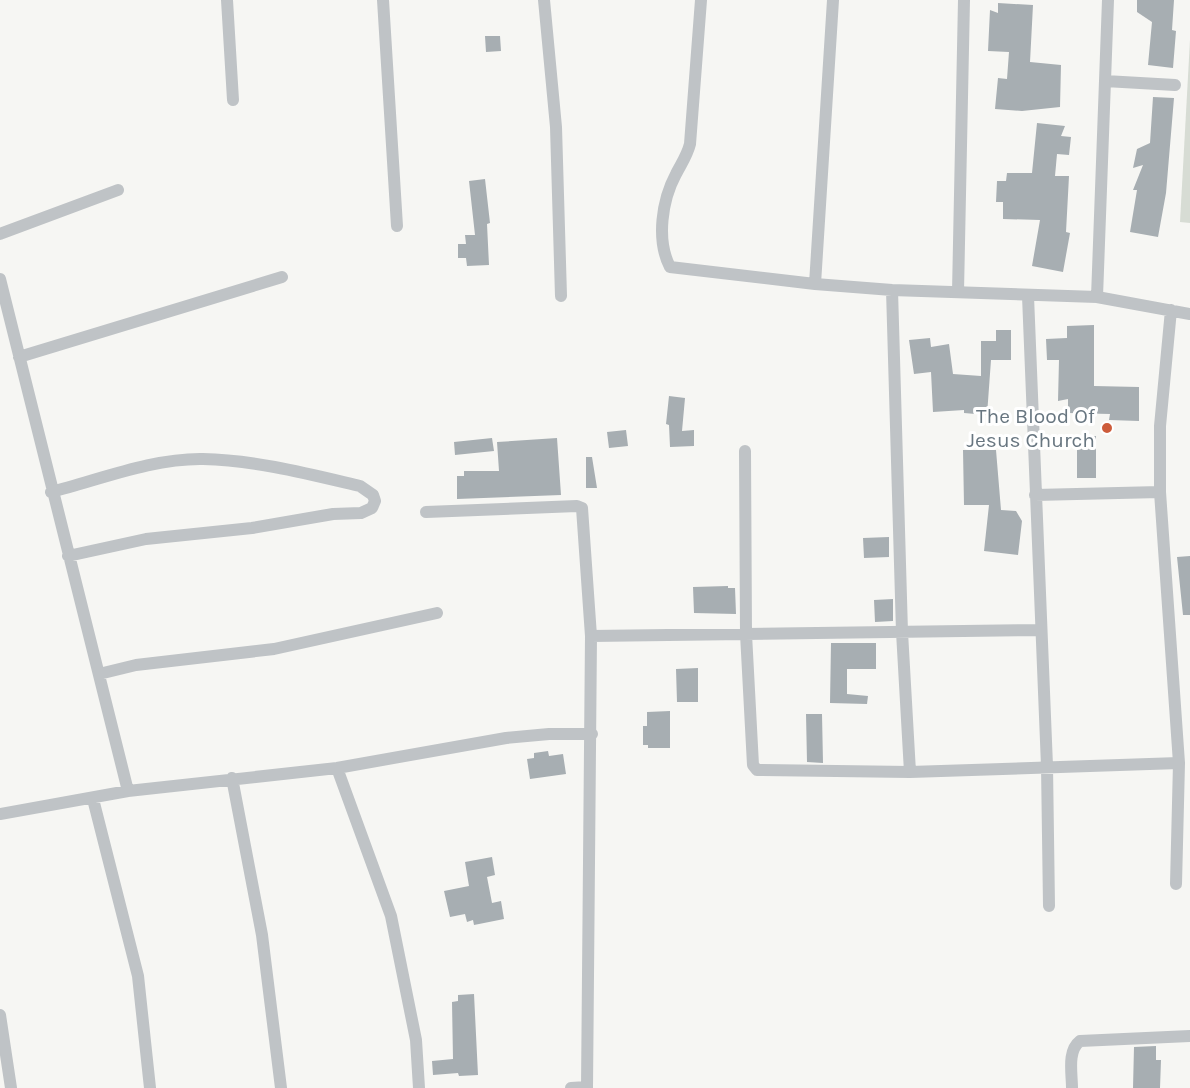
<svg xmlns="http://www.w3.org/2000/svg" width="1190" height="1088" font-family="Karla,sans-serif">
<style>
.green{fill:#d7dcd4}
.building{fill:#a7aeb2}
.lines{fill:none;stroke-linecap:round;stroke-linejoin:round}
.street{stroke:#bfc3c6;stroke-width:12}
.poi-dot{fill:#cd5c3b;stroke:#fff;stroke-width:2}
.labels{text-anchor:middle;dominant-baseline:central;stroke-width:6;stroke-linejoin:round;paint-order:stroke}
.poi-label{font-size:21px;fill:#687680;stroke:#fff;text-anchor:end}
</style>
<rect width="100%" height="100%" fill="#f6f6f3"/>
<path class="green" d="M1190,40V223L1180,222Z"/>
<path class="building" d="M1137,0H1174L1172,30L1176,31L1173,68L1148,65L1152,22L1137,12Z
M998,3L1033,5L1030,62L1061,65L1060,107L1022,111L995,109L998,78L1007,79L1009,52L988,51L990,10L998,13Z
M485,36H500L501,51L486,52Z
M1153,97L1174,98L1166,193L1158,237L1130,232L1137,190H1133L1143,165L1133,168L1137,149L1150,143Z
M1037,123L1065,126L1061,136L1071,137L1069,155L1057,154L1055,176H1069L1066,232L1070,233L1063,272L1032,266L1040,220L1003,219V202H996L997,181H1006L1007,173H1032Z
M485,179L490,223L487,224L489,265L467,266L466,258H458V244H466L465,235H475L469,181Z
M1094,325V386L1139,387V421L1109,420L1110,414L1068,413V399L1058,401L1059,360H1047L1046,339L1067,338V326Z
M996,330H1011V360H991L987,415L964,413V410L933,412L931,372L914,374L909,340L930,338L931,347L949,344L953,374L981,376V341H996Z
M669,396L685,398L682,431L694,430V446L670,447L669,425L666,424Z
M626,430L628,446L609,448L607,432Z
M1077,436H1096V478H1077Z
M492,438L494,451L455,455L454,442Z
M557,438L561,495L457,499V476H464V471H499L497,442Z
M963,450H996L1001,510L1016,511L1022,521L1018,555L984,551L989,505H964Z
M586,457H592L597,488H586Z
M889,537V557L864,558L863,538Z
M1190,556V615H1183L1177,557Z
M728,586V588H735L736,614L694,613L693,587Z
M893,599V621L875,622L874,600Z
M831,643H876V669H847V694L868,696L867,704L830,703Z
M698,668V702H677L676,669Z
M670,711V748H648V745H643V726H647V712Z
M806,714H822L823,763L807,762Z
M548,751L549,756L563,754L566,774L530,779L527,759L534,758V753Z
M492,857L495,875L487,877L492,903L501,901L504,919L474,925L473,920L467,922L465,914L450,917L444,891L469,886L465,862Z
M474,994L478,1075L459,1076L458,1073L433,1075L432,1061L453,1059L452,1002L458,1001V995Z
M1156,1046V1060H1161L1160,1088H1133L1134,1047Z"/>
<g class="lines">
<path class="street" d="M227,0L233,100
M383,0L397,226
M544,0L556,127L561,296
M701,0L690,144C687,156 681,164 676,174C662,200 656,240 670,267L815,284L892,290L1097,297L1190,314
M1105,81L1175,85
M0,234L118,190
M0,279L128,791
M815,284L833,0
M892,290L902,632L910,772
M958,292L964,0
M1028,296L1047,766L1049,906
M1097,297L1108,0
M1171,310L1160,426V492L1179,763L1176,884
M19,357L282,277
M745,451L746,634L753,765L757,770L910,772L1179,763
M51,492C99,480 153,458 203,459C255,460 309,474 360,486L373,495L375,501L372,508L361,513L333,514L252,528L146,539L68,556
M1035,495L1160,492
M426,512L577,506L582,508L591,636L587,1088
M591,636L1040,630
M99,674L136,665L274,649L437,613
M337,768L391,916L416,1040L419,1088
M232,778L262,935L281,1088
M93,799L138,976L150,1088
M0,814L128,791L337,768L506,738L549,734H592
M0,1015L11,1088
M571,1088L587,1087
M1072,1088C1072,1073 1067,1051 1080,1041L1190,1036"/>
</g>
<circle class="poi-dot" cx="1107" cy="428" r="6"/>
<g class="labels">
<g class="poi-label">
<text x="1095" y="416">The Blood Of<tspan x="1095" dy="24">Jesus Church</tspan></text>
</g>
</g>
</svg>
